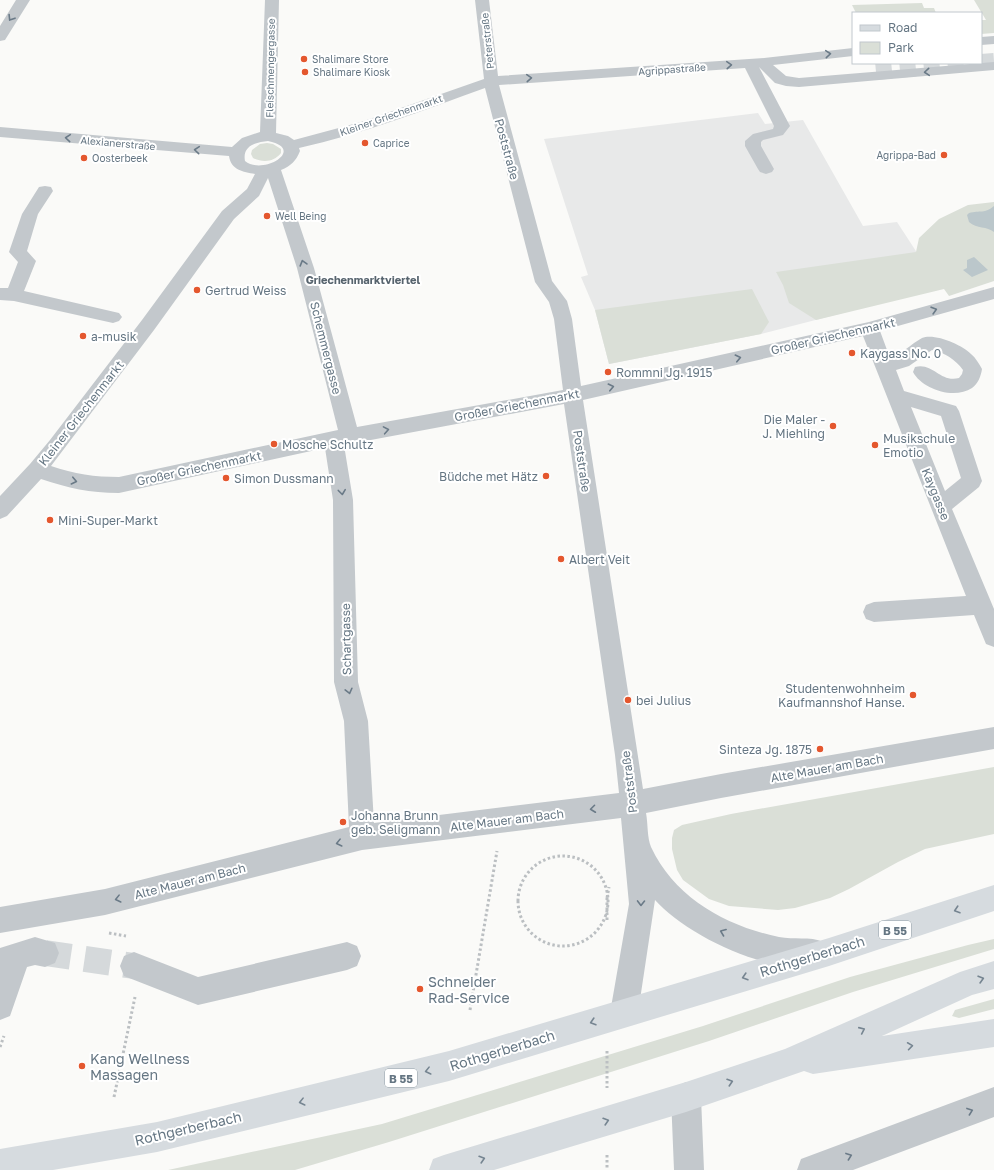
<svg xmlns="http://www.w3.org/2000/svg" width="994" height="1170" font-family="'Golos Text',sans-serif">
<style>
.built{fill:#e8e9e9}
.green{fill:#dadfd7}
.water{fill:#bbc7cb}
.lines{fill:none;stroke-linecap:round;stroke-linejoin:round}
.minor-tunnel-far1{stroke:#d5d9db;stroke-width:16;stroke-dasharray:16 8;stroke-linecap:butt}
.minor-tunnel{stroke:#d5d9db;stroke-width:26;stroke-dasharray:26 14;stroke-linecap:butt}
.path{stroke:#bbbfc2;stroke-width:3;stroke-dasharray:2.5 2.5;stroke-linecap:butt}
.minor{fill:#c3c8cc;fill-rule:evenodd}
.major{fill:#d6dbdf;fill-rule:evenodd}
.oneway{stroke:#6a7a87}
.oneway2{stroke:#768591}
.poi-dot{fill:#e4572e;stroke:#fff;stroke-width:1.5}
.labels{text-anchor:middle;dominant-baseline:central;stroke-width:4;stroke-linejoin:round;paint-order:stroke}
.far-street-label{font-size:10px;fill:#657683;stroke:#fff}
.far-poi-label{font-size:10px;fill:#657683;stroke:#fff;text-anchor:start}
.far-neighbourhood-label{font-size:11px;font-weight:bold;fill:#57646e;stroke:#fff}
.shield{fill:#fff;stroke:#939fa8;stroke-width:1}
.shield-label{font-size:11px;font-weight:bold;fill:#657683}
.street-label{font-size:12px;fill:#657683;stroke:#fff}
.poi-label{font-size:12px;fill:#657683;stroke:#fff;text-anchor:start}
.near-street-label{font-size:14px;fill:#657683;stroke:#fff}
.near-poi-label{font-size:14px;fill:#657683;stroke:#fff;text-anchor:start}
</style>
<rect width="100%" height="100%" fill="#fafaf8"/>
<path class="built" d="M758,113L765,124L803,120L863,226L897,222L940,288L761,334L609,364L595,310L581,277L588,275L544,139Z"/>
<path class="green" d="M974,0H994V33L981,34V20H986Z
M922,3L924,8H934L936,13H856L852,5Z
M267,143L273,144L281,149V153C274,162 263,163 253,158L251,154L252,150L260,144Z
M994,202V281L949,296L944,289L816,320L789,303L783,285L776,272L916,252L919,238L939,219L968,205Z
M752,289L769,322L761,334L609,364L595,310Z
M994,767V834L925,849L898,862L849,889L830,898L795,908L778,910L729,906L709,899L683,880L677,870L672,849V838L674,830L682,825L731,814Z
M994,939V949L853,992L709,1041L389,1142L295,1170H168L382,1124L703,1026L850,977L968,945Z
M994,999V1009L959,1018L952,1016L955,1010Z"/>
<path class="water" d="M994,206V232C987,226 977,229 969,222L967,215L969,213C980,210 985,214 994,206Z
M974,257L988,270L972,277L963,270L967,268V260Z"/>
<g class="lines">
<path class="minor-tunnel-far1" d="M981,62L994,61
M876,72L972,63"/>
<path class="minor-tunnel" d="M45,953L134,966"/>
<path class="path" d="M518 901a45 45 0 1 1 90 0a45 45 0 1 1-90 0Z
M607,898L609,887
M607,920V898
M109,933L126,936
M470,1010L497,851
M0,1047L4,1036
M607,1051V1088
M114,1097L135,997
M607,1155V1170"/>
<path class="minor" d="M16,0H30L5,40L0,41V26Z
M265,0H279L276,133L288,136L294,140L361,122L484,79L475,0H489L498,76L764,58L853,48V56L773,65L786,76L799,78L994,62V70L799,87L786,86L775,83L759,67L790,126L783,135L763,140L761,142V146L774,169L772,172L766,174L760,172L758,169L745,146V141L753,134L773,129L774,126L745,68L499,85L552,281L567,301L572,319L581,386L869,322L994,287V299L880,331L890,358C902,354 911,344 922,338C935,333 962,345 971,354C976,358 979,364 982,369C981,376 978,384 972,388C954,400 922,389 913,372L915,367C933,362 940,383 959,378L962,374L963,370C955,359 945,353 932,350L909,366L896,370L904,391L956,406L959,411L982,481L979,487L952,509L994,609V647L986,644L974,615L874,622L866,619L863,612L866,605L874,602L966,596L863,336L583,400L643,789L721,774L994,727V749L721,798L646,813C648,823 647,838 651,847C675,898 726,926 779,937C794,940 809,936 824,942L828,952L824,962C777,981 686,935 655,900L638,1013L634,1023L624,1027L614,1023L610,1013L629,904L621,818L362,850L105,915L0,933V907L105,889L349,827L344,721L334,682L333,500L325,448L119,493C89,493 69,488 41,479L7,516L0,519V496L30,464L50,440L142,320L222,211L247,189L255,174C243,172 231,170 229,156L0,137V127L232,147L242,138L260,132ZM485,88L535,282L549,302L554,319L563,390L357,427L314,268L281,170C291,166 296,161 300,151L299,148C363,134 424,110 485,88ZM268,141C307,149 263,176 245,161C242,146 256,142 268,141ZM268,178L297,268L338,430L119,477C95,477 74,474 51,466L154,330L234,219L259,196ZM564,404L615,755L619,793L374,823L368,721L358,682L353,500L344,445ZM911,407L941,416L961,478L945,491Z
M994,36V44L981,45V37Z
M45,186L51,187L53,191L38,214L27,251L36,261L24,291L119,313L122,317L119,321L113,323L14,301L0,300V288H8L18,262L9,252L22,214L39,187Z
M35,937L55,943L59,953L55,963L45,967L35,965L27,967L10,1016L0,1020V948Z
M347,942L357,946L361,956L357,966L347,970L198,1005L124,976L120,966L124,956L134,952L198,977Z
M686,1082L696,1087L701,1097L704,1170H674L671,1097L676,1087Z
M994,1087V1117L853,1170H797L801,1159Z"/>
<path class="major" d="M994,885V911L829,966L449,1081L157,1152L53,1170H0V1149L157,1122L449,1051L829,938Z
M994,961V989L972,995L882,1036L994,1019V1047L813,1074L804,1071L686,1112L494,1170H429L433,1159L444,1155L686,1082L785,1049L960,972Z"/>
</g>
<defs><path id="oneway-chevron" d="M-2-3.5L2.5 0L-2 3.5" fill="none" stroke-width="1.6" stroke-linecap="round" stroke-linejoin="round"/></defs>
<g class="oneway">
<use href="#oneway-chevron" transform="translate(11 18) rotate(122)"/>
<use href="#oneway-chevron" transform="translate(828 54) rotate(-5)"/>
<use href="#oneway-chevron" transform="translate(729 65) rotate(-4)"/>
<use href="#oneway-chevron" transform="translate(927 72) rotate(175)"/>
<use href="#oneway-chevron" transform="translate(529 78) rotate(-4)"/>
<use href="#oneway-chevron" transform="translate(68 138) rotate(-175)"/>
<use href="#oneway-chevron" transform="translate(197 150) rotate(-175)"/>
<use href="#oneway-chevron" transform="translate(303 263) rotate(-106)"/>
<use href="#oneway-chevron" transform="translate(934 310) rotate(-16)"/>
<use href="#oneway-chevron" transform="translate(738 358) rotate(-13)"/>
<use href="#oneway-chevron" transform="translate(611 387) rotate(-13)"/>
<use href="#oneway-chevron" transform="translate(386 430) rotate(-10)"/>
<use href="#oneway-chevron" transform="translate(74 481) rotate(13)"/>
<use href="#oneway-chevron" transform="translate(342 492) rotate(83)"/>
<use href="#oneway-chevron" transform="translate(349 691) rotate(76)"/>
<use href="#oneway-chevron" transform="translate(593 809) rotate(173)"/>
<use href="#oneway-chevron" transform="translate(339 843) rotate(166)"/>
<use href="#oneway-chevron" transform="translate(118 899) rotate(166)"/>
<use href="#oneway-chevron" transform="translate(641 903) rotate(91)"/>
<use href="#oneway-chevron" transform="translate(723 932) rotate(-159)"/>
<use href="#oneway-chevron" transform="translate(970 1111) rotate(-20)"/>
<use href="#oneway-chevron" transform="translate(849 1156) rotate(-20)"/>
</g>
<g class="oneway2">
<use href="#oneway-chevron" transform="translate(957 910) rotate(162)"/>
<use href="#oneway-chevron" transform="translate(745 977) rotate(163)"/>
<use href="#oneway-chevron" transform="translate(981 979) rotate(-16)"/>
<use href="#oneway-chevron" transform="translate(593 1022) rotate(163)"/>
<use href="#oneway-chevron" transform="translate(862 1030) rotate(-24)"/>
<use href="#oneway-chevron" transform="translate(910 1046) rotate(-8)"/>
<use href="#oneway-chevron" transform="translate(428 1071) rotate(166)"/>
<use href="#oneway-chevron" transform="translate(730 1082) rotate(-18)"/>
<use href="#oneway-chevron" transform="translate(302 1102) rotate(166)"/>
<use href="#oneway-chevron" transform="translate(606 1121) rotate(-17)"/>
<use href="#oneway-chevron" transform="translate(482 1159) rotate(-17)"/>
</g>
<g class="poi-dot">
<circle cx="304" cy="59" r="4"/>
<circle cx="305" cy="72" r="4"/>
<circle cx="365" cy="143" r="4"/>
<circle cx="944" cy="155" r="4"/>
<circle cx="84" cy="158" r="4"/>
<circle cx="267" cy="216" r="4"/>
<circle cx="197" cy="290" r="4"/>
<circle cx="83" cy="336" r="4"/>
<circle cx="852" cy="353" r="4"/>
<circle cx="608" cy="372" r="4"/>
<circle cx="833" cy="426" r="4"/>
<circle cx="274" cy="444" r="4"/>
<circle cx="875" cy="445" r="4"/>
<circle cx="546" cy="476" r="4"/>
<circle cx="226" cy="478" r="4"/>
<circle cx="50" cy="520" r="4"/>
<circle cx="561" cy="559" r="4"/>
<circle cx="913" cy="695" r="4"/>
<circle cx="628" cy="700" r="4"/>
<circle cx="820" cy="749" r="4"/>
<circle cx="343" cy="822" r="4"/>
<circle cx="420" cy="989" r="4"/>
<circle cx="82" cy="1066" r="4"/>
</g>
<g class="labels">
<g class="far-street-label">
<text transform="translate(487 41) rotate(-96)">Peterstraße</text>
<text transform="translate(270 68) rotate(-89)">Fleischmengergasse</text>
<text transform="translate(672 69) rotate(-4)">Agrippastraße</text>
<text transform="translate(391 115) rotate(-19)">Kleiner Griechenmarkt</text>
<text transform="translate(118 143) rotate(5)">Alexianerstraße</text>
</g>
<g class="far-poi-label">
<text x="312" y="59">Shalimare Store</text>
<text x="313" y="72">Shalimare Kiosk</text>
<text x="373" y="143">Caprice</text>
<text x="936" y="155" text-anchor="end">Agrippa-Bad</text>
<text x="92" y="158">Oosterbeek</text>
<text x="275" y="216">Well Being</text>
</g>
<g class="far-neighbourhood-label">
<text x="363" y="279">Griechenmarktviertel</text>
</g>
<g class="shield">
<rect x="879" y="921" width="32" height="18" rx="3"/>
<rect x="385" y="1069" width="32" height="18" rx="3"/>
</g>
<g class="shield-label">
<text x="895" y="930">B 55</text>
<text x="401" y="1078">B 55</text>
</g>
<g class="street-label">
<text transform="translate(507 149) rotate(75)">Poststraße</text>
<text transform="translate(833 336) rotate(-13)">Großer Griechenmarkt</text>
<text transform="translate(326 348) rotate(76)">Schemmergasse</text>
<text transform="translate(517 405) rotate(-11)">Großer Griechenmarkt</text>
<text transform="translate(81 413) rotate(-52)">Kleiner Griechenmarkt</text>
<text transform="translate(582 461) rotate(82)">Poststraße</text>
<text transform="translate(199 468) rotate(-12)">Großer Griechenmarkt</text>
<text transform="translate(936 494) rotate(68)">Kaygasse</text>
<text transform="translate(346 639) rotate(-91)">Schartgasse</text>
<text transform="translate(827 768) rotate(-10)">Alte Mauer am Bach</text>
<text transform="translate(629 782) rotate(-97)">Poststraße</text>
<text transform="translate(507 820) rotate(-7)">Alte Mauer am Bach</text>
<text transform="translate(190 881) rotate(-14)">Alte Mauer am Bach</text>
</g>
<g class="poi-label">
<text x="205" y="290">Gertrud Weiss</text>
<text x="91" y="336">a-musik</text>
<text x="860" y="353">Kaygass No. 0</text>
<text x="616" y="372">Rommni Jg. 1915</text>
<text x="825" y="419" text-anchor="end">Die Maler -<tspan x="825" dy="14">J. Miehling</tspan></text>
<text x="883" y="438">Musikschule<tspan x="883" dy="14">Emotio</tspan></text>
<text x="282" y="444">Mosche Schultz</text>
<text x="538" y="476" text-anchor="end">Büdche met Hätz</text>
<text x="234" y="478">Simon Dussmann</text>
<text x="58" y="520">Mini-Super-Markt</text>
<text x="569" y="559">Albert Veit</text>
<text x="905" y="688" text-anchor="end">Studentenwohnheim<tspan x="905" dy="14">Kaufmannshof Hanse.</tspan></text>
<text x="636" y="700">bei Julius</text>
<text x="812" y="749" text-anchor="end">Sinteza Jg. 1875</text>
<text x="351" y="815">Johanna Brunn<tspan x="351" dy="14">geb. Seligmann</tspan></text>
</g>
<g class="near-street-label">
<text transform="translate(812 956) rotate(-17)">Rothgerberbach</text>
<text transform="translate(502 1050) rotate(-17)">Rothgerberbach</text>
<text transform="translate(188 1128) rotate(-13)">Rothgerberbach</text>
</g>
<g class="near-poi-label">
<text x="428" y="981">Schneider<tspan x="428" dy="16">Rad-Service</tspan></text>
<text x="90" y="1058">Kang Wellness<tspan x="90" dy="16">Massagen</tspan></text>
</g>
</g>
<rect x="852" y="12" width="130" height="52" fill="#ffffff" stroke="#c1c8cd"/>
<rect x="860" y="25" width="20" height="6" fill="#d6dbdf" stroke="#c1c8cd"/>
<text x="888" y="32" font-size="12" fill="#657683">Road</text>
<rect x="860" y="42" width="20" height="12" fill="#dadfd7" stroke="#c1c8cd"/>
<text x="888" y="52" font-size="12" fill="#657683">Park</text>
</svg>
